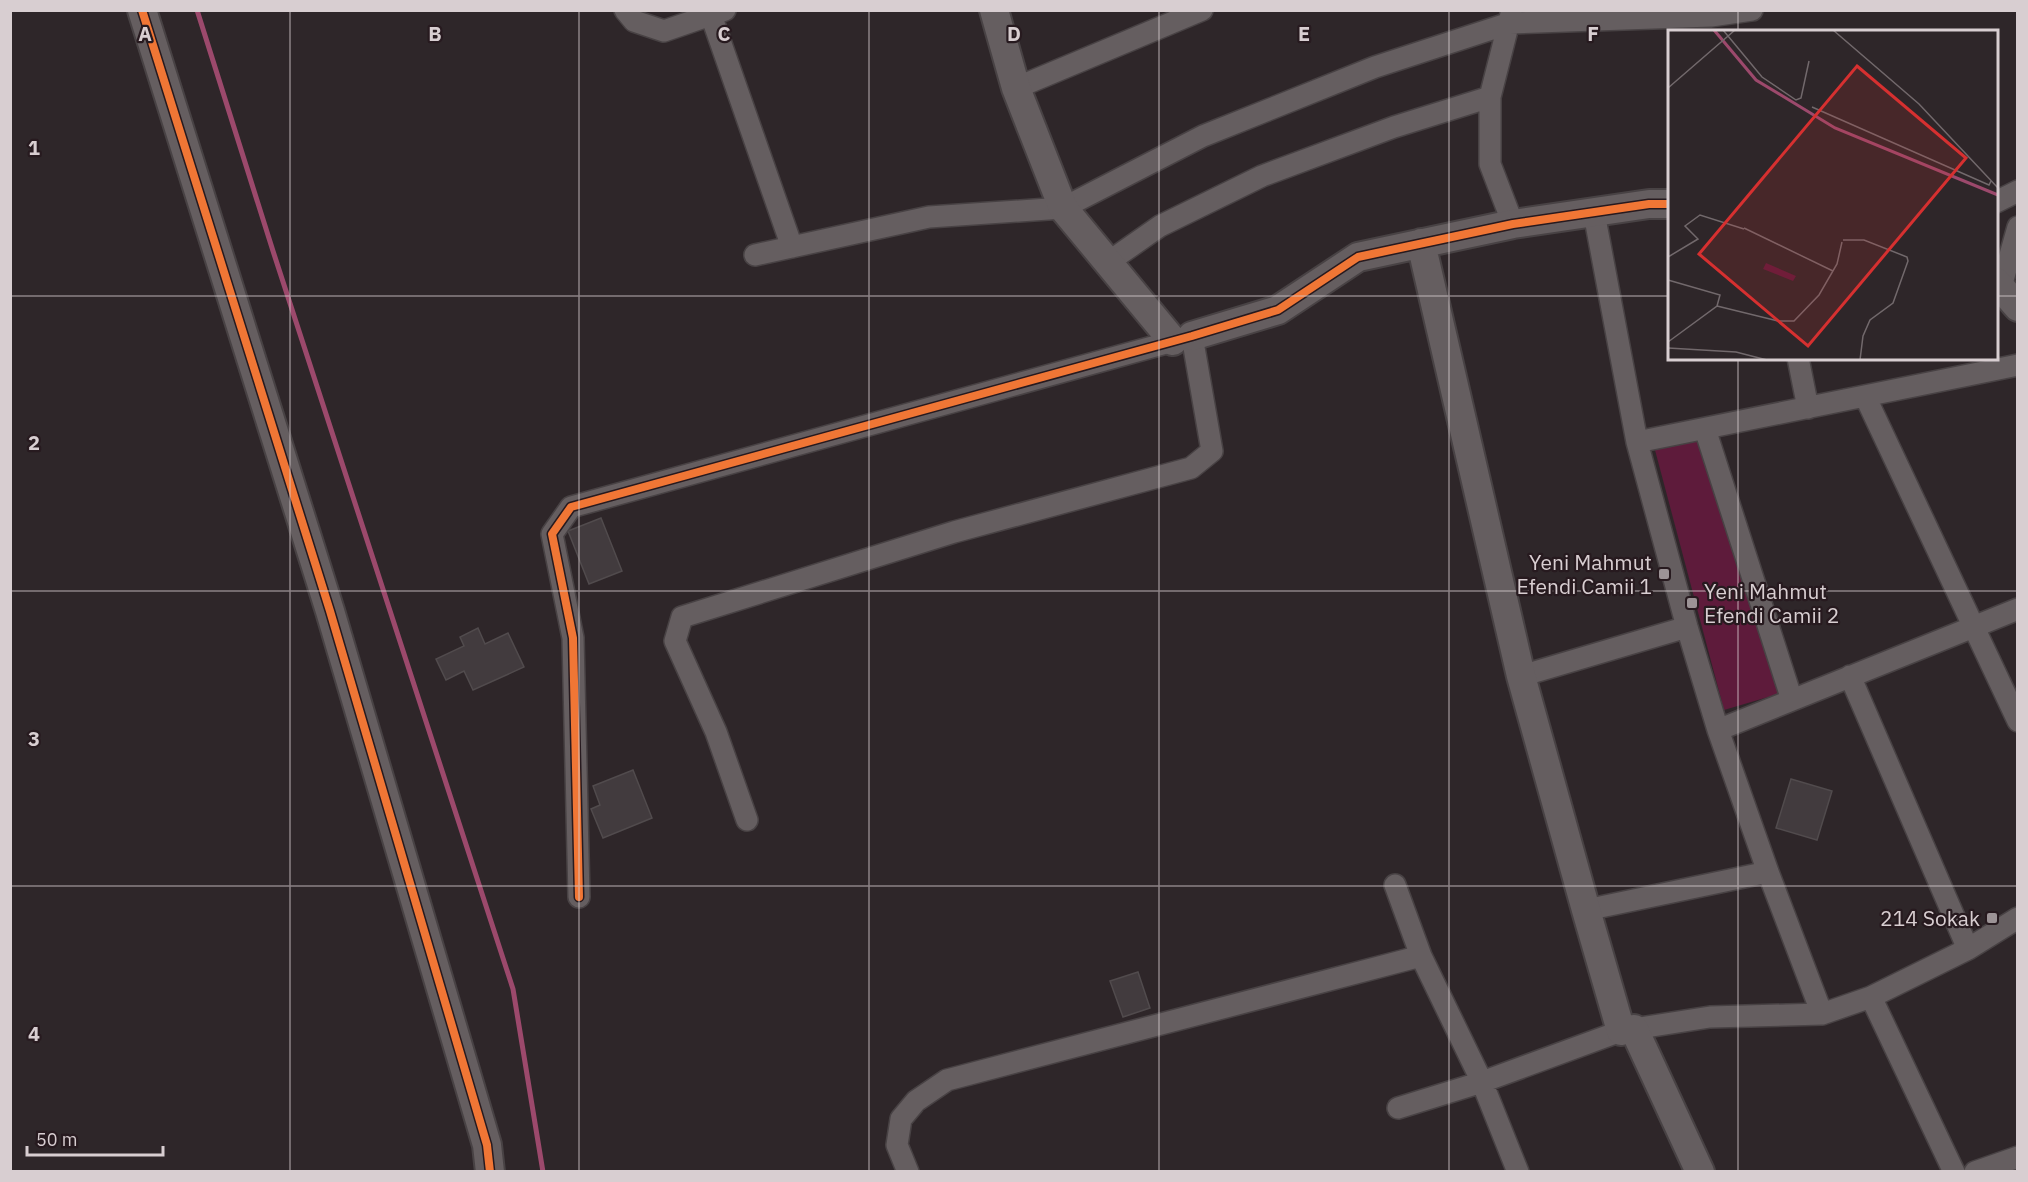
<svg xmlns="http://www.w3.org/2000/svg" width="2028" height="1182" font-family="'IBM Plex Sans',sans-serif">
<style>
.green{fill:#5e1b3b}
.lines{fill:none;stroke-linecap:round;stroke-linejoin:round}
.stream{stroke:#9c496c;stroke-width:5}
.building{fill:#423b3e;stroke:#514b4d;stroke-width:1.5}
.street-casing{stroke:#484244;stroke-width:24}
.secondary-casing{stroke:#484244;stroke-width:32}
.street{stroke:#655e60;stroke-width:21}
.secondary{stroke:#655e60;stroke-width:28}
.cycleway-casing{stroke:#271a1f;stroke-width:11}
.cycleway{stroke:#f07635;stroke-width:8}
.grid{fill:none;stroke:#d8ced1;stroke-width:1.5;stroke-opacity:0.55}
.poi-dot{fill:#9c9396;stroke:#271a1f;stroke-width:2}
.labels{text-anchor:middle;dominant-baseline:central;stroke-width:4.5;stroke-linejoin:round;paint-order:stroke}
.poi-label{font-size:21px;fill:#d8ced1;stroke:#271a1f;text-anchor:end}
.inset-river{fill:none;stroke:#9c496c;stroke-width:3}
.inset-road{fill:none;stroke:#72696c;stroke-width:1.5}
.view{fill:#d63030;fill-opacity:0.15;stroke:#d63030;stroke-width:3}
.inset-edge{fill:none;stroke:#d8ced1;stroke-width:3}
.grid-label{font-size:20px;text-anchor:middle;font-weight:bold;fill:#d8ced1;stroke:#271a1f;stroke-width:4.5;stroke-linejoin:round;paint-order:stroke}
</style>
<rect width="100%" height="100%" fill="#2e2629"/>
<path class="green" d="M1697,440L1782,693L1724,710L1655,450Z"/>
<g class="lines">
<path class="stream" d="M197,10L273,251L513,989L543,1172"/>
</g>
<path class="building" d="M601,518L622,571L589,584L568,531Z
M478,628L485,644L508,633L524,667L473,690L464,671L446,680L436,659L464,646L460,637Z
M633,770L652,818L603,838L591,809L600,805L593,786Z
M1791,779L1832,791L1817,840L1776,828Z
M1138,972L1150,1008L1123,1017L1110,981Z"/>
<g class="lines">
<g class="street-casing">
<path id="street" d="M625,10L634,21L664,31L725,10
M1511,14L1490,97V164L1513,224
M711,15L792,247
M1016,88L1202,10
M1996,202L2018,191
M1594,213L1637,442L1687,627L1718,730L1768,872L1822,1014
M755,255L929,217L1063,208L1203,136L1375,67L1510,23L1711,16L1752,10
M1107,263L1160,226L1262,176L1394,127L1490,97
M2001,287L2018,227
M1798,358L1808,408
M1865,396L2018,721
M1705,429L1792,700
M1637,442L2018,365
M1521,676L1687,627
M1850,676L1968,949
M1718,730L2018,609
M1395,885L1421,956L1482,1082L1518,1172
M579,897L573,638L552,534L571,507L1192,336L1212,451L1191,468L954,532L682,617L675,641L716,732L747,820
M1586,910L1768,872
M1871,997L1954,1172
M1398,1108L1482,1082L1621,1031L1710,1017L1822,1014L1871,997L1968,949L2018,918
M908,1172L897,1145L901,1119L916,1101L947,1080L1421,956
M1975,1172L2018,1157"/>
</g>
<g class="secondary-casing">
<path id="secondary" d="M142,10L330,611L487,1145L490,1172
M994,10L1016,88L1063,208L1173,341
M1421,243L1521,676L1586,910L1621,1031
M1996,282L2018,307
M1192,336L1278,310L1358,257L1513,224L1649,204H1670
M1634,1029L1700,1172"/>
</g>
<use href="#street" class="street"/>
<use href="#secondary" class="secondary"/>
<g class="cycleway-casing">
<path id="cycleway" d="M142,10L330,611L487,1145L490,1172
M579,897L573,638L552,534L571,507L1192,336L1278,310L1358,257L1513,224L1649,204H1670"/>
</g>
<use href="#cycleway" class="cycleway"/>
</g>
<path class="grid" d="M290,10V1172M579,10V1172M869,10V1172M1159,10V1172M1449,10V1172M1738,10V32M10,296H1670M1996,296H2018M1738,358V1172M10,591H2018M10,886H2018"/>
<g class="poi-dot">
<rect x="1658" y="568" width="12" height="12" rx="3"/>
<rect x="1686" y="597" width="12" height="12" rx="3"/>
<rect x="1986" y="912" width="12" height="12" rx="3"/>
</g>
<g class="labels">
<g class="poi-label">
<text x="1652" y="562">Yeni Mahmut<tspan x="1652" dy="24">Efendi Camii 1</tspan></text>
<text x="1704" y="591" text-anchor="start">Yeni Mahmut<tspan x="1704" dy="24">Efendi Camii 2</tspan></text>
<text x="1980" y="918">214 Sokak</text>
</g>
</g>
<g transform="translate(1668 30)">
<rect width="330" height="330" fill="#2e2629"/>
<path d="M98,233L128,246L125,251L95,239Z" fill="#5e1b3b"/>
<path class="inset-river" d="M46,0L88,50L167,98L330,165"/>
<path class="inset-road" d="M55,0L94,47L128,70L133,68L141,31M165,0L251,74L330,158M0,58L67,0M144,77L321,155L323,151M76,198L165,241M175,210H196L239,227L240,231L225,273L202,290L195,306L192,330M0,227L30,209L17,196L32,185L76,199M0,250L52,265L49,276L0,312M49,276L110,291H126L151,265L169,234L174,212M0,318L68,322L99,330"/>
<path class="view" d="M189,36L298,128L140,316L31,224Z"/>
<rect width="330" height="330" class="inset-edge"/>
</g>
<g class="grid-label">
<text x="145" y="41">A</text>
<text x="435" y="41">B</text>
<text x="724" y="41">C</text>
<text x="1014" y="41">D</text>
<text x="1304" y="41">E</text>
<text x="1593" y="41">F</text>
<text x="34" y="155">1</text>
<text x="34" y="450">2</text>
<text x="34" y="746">3</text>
<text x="34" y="1041">4</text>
</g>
<rect width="2028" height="1182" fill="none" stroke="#d8ced1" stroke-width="24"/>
<path d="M27 1146v9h136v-9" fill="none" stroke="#d8ced1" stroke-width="3"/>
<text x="36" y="1146" font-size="18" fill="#d8ced1" stroke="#271a1f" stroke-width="4.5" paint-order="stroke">50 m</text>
</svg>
